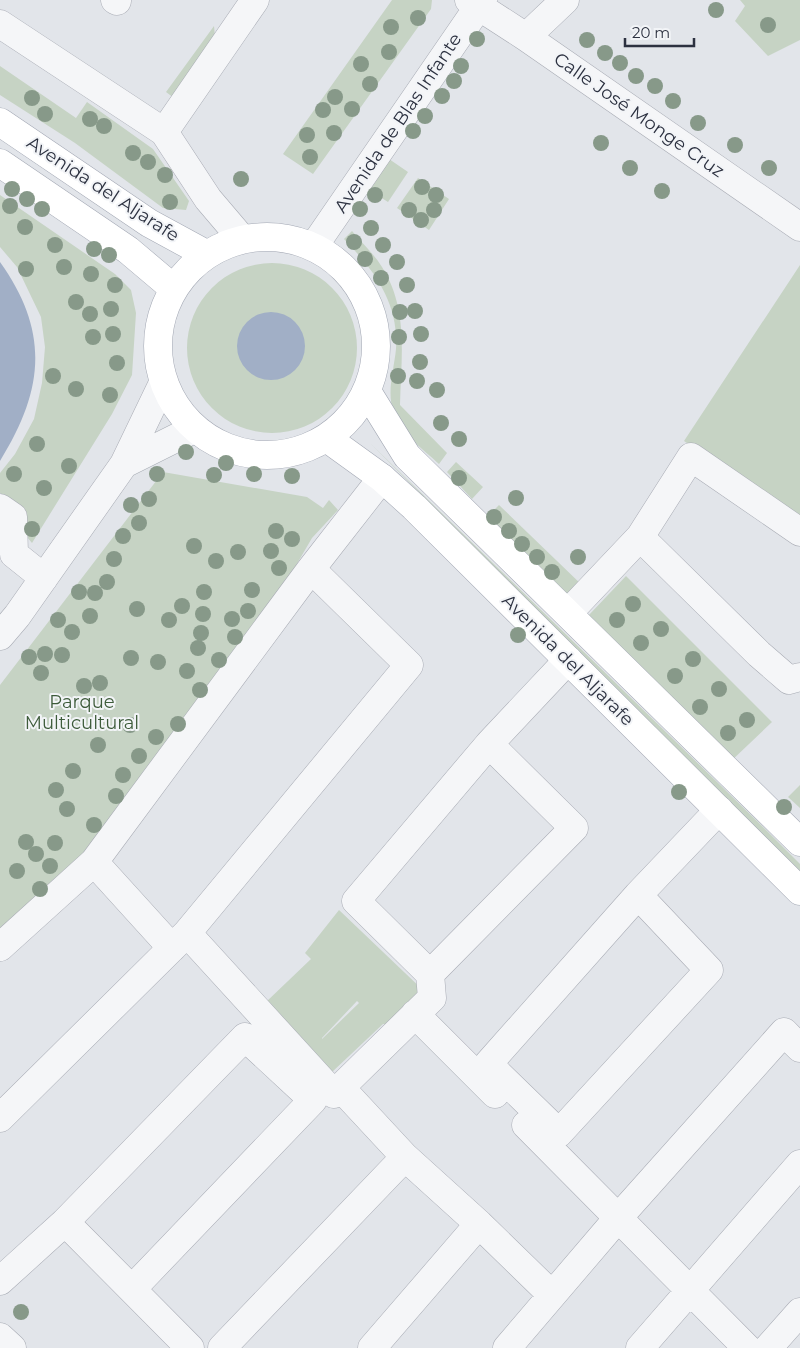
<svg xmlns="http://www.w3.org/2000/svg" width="800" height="1348" font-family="Montserrat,sans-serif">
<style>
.green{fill:#c6d3c4;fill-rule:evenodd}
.water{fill:#a1afc6}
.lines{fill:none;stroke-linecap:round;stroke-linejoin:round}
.minor-casing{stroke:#a8abb4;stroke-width:29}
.major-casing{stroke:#a3a8b4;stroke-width:29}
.minor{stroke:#f5f6f8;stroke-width:28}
.major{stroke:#fff;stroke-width:28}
.tree{fill:#879989}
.labels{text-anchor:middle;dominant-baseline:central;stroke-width:4;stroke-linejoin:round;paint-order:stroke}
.street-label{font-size:18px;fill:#2c3140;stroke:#f2f4f7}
.park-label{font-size:18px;fill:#3d5b3a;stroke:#f2f4f7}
</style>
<rect width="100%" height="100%" fill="#e2e5ea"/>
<path class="green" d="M392,0H432L431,9L313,174L283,154Z
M740,0H800V40L768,56L735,21L745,6Z
M214,26L215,37L174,98L166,92Z
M0,66L76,118L87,102L153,149L189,201L186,210L163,208L75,143L0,95Z
M389,159L408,172L388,202L369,190Z
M418,178L449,199L429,230L397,208Z
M0,195L115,274L131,290L136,313L132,375L112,414L32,543L27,537L25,511L0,493V473L15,454L34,419L42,383L45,347L41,317L17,267L0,247Z
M352,231C362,243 374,254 382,267C409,310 401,357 400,405L447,453L439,464C423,449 401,434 394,413C386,393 394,370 396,349C399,303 374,270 344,239Z
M187 348a85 85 0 1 1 170 0a85 85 0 1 1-170 0Z
M800,265V520L684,441Z
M370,443L757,821L800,864V874Z
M456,462L483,487L472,499L447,472Z
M163,472L307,497L323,508L329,500L338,510L312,538L291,574L95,843L0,932V685Z
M499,505L584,587L568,598L490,519L491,513Z
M626,576L772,722L729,763L588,616Z
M800,785V808L788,797Z
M339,910L426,993L395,1026L383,1024L331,1073L265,1003L311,959L305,953ZM357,1001L359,1003L322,1039V1038Z"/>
<path class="water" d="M0,262C50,332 44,390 0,461Z
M237 346a34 34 0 1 1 68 0a34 34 0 1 1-68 0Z"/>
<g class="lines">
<g class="minor-casing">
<path id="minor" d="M115,0L117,1
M469,0L526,37L800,227
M0,24L164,132L208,199L242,239
M526,37L565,0
M164,132L255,0
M314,246L483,0
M124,464L194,429
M0,508L13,517L14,554L44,578
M640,537L759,654L789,680L800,677
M568,613L640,537L691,457L800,532
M0,636L17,616L124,464L163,383
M94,862L172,948
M638,895L709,970L559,1133L488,1064L638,895L719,810
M187,933L334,1094L432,998L430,974L356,901L489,744L568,660
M0,947L94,862L311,569L382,478
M430,974L574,828L489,744
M415,1014L495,1094
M340,1087L405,1157L479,1224L372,1348
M0,1118L187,933L409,665L311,569
M526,1125L747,1348
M65,1222L190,1348
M479,1224L552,1295
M0,1281L65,1222L245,1037L313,1100L132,1289
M0,1337L12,1348
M222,1348L405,1157
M507,1348L618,1218L784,1032L800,1048
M640,1348L800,1164
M768,1348L800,1312"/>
</g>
<g class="major-casing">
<path id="major" d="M0,122L149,223L206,254
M0,163L128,250L173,288
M158 346a109 109 0 1 1 218 0a109 109 0 1 1-218 0Z
M368,393L407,456L800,842
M328,439L382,478L414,507L800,891"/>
</g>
<use href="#minor" class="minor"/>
<use href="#major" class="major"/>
</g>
<g class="tree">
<circle cx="716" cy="10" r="8"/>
<circle cx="418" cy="18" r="8"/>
<circle cx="768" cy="25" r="8"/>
<circle cx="391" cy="27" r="8"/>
<circle cx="477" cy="39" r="8"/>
<circle cx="587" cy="40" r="8"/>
<circle cx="389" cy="52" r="8"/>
<circle cx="605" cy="53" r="8"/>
<circle cx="620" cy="63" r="8"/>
<circle cx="361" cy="64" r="8"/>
<circle cx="461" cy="66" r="8"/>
<circle cx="636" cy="76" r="8"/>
<circle cx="454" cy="81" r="8"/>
<circle cx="370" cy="84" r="8"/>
<circle cx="655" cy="86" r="8"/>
<circle cx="442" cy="96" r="8"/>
<circle cx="335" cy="97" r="8"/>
<circle cx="32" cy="98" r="8"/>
<circle cx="673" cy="101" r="8"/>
<circle cx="352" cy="109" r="8"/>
<circle cx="323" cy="110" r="8"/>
<circle cx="45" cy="114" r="8"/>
<circle cx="425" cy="116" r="8"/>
<circle cx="90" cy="119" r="8"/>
<circle cx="698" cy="123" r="8"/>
<circle cx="104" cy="126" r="8"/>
<circle cx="413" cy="131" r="8"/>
<circle cx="334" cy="133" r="8"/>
<circle cx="307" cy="135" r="8"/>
<circle cx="601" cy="143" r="8"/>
<circle cx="735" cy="145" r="8"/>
<circle cx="133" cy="153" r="8"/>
<circle cx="310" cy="157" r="8"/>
<circle cx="148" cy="162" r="8"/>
<circle cx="630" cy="168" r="8"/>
<circle cx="769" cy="168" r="8"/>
<circle cx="165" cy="175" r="8"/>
<circle cx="241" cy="179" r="8"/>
<circle cx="422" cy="187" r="8"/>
<circle cx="12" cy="189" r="8"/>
<circle cx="662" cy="191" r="8"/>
<circle cx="375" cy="195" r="8"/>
<circle cx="436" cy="195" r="8"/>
<circle cx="27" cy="199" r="8"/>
<circle cx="170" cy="202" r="8"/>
<circle cx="10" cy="206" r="8"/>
<circle cx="42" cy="209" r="8"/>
<circle cx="360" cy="209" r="8"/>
<circle cx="409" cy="210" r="8"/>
<circle cx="434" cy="210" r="8"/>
<circle cx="421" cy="220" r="8"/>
<circle cx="25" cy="227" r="8"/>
<circle cx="371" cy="228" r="8"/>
<circle cx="354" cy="242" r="8"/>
<circle cx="55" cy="245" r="8"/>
<circle cx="383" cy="245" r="8"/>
<circle cx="94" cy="249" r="8"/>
<circle cx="109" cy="255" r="8"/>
<circle cx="365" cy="259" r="8"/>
<circle cx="397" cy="262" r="8"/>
<circle cx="64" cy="267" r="8"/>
<circle cx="26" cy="269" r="8"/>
<circle cx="91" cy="274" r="8"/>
<circle cx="381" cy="278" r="8"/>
<circle cx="115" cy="285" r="8"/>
<circle cx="407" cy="285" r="8"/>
<circle cx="76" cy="302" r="8"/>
<circle cx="111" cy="309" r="8"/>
<circle cx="415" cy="311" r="8"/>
<circle cx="400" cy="312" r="8"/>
<circle cx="90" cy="314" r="8"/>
<circle cx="113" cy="334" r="8"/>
<circle cx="421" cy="334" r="8"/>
<circle cx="93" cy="337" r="8"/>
<circle cx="399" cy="337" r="8"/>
<circle cx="420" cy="362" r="8"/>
<circle cx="117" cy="363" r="8"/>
<circle cx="53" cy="376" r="8"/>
<circle cx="398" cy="376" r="8"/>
<circle cx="417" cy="381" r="8"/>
<circle cx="76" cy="389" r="8"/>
<circle cx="437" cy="390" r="8"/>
<circle cx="110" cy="395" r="8"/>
<circle cx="441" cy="423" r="8"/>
<circle cx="459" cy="439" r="8"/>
<circle cx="37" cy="444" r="8"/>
<circle cx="186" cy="452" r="8"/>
<circle cx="226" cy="463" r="8"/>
<circle cx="69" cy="466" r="8"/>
<circle cx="14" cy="474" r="8"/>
<circle cx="157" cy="474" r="8"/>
<circle cx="254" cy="474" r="8"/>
<circle cx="214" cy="475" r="8"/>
<circle cx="292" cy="476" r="8"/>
<circle cx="459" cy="478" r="8"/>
<circle cx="44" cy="488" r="8"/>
<circle cx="516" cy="498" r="8"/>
<circle cx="149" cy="499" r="8"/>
<circle cx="131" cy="505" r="8"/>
<circle cx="494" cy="517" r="8"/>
<circle cx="139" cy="523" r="8"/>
<circle cx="32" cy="529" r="8"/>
<circle cx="276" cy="531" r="8"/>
<circle cx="509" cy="531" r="8"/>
<circle cx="123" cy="536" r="8"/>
<circle cx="292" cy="539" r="8"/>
<circle cx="522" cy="544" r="8"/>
<circle cx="194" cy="546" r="8"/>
<circle cx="271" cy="551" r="8"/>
<circle cx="238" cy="552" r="8"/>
<circle cx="537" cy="557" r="8"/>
<circle cx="578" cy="557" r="8"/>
<circle cx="114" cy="559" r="8"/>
<circle cx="216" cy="561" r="8"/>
<circle cx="279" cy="568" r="8"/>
<circle cx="552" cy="572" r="8"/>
<circle cx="107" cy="582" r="8"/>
<circle cx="252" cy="590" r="8"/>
<circle cx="79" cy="592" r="8"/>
<circle cx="204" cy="592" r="8"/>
<circle cx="95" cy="593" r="8"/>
<circle cx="633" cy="604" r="8"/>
<circle cx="182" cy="606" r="8"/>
<circle cx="137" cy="609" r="8"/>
<circle cx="248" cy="611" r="8"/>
<circle cx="203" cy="614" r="8"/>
<circle cx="90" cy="616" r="8"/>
<circle cx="232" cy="619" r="8"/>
<circle cx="58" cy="620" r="8"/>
<circle cx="169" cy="620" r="8"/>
<circle cx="617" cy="620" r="8"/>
<circle cx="661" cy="629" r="8"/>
<circle cx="72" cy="632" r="8"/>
<circle cx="201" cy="633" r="8"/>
<circle cx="518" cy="635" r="8"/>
<circle cx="235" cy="637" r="8"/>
<circle cx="641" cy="643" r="8"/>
<circle cx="198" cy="648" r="8"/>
<circle cx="45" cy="654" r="8"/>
<circle cx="62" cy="655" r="8"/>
<circle cx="29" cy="657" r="8"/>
<circle cx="131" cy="658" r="8"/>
<circle cx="693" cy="659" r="8"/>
<circle cx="219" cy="660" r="8"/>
<circle cx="158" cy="662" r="8"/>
<circle cx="187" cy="671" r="8"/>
<circle cx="41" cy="673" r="8"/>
<circle cx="675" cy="676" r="8"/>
<circle cx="100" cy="683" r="8"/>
<circle cx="84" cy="686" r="8"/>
<circle cx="719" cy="689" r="8"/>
<circle cx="200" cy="690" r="8"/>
<circle cx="700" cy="707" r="8"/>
<circle cx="747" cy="720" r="8"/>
<circle cx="178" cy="724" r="8"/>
<circle cx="130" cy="725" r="8"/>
<circle cx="728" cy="733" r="8"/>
<circle cx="156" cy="737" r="8"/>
<circle cx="98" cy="745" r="8"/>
<circle cx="139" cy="756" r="8"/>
<circle cx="73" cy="771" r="8"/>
<circle cx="123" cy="775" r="8"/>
<circle cx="56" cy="790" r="8"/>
<circle cx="679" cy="792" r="8"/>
<circle cx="116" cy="796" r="8"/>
<circle cx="784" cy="807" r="8"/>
<circle cx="67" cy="809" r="8"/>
<circle cx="94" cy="825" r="8"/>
<circle cx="26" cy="842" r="8"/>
<circle cx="55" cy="843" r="8"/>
<circle cx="36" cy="854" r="8"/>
<circle cx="50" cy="866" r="8"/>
<circle cx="17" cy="871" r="8"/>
<circle cx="40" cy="889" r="8"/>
<circle cx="21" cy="1312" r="8"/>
</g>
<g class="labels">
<g class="street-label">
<text transform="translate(639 115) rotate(35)">Calle José Monge Cruz</text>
<text transform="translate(398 123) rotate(-56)">Avenida de Blas Infante</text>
<text transform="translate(103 189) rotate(33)">Avenida del Aljarafe</text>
<text transform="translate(568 660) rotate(45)">Avenida del Aljarafe</text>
</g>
<g class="park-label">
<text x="82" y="702">Parque<tspan x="82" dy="21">Multicultural</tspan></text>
</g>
</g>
<path d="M625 38v8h69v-8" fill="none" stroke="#2c3140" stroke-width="2.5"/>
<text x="632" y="38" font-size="15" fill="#2c3140" stroke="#f2f4f7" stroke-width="4" paint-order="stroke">20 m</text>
</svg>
